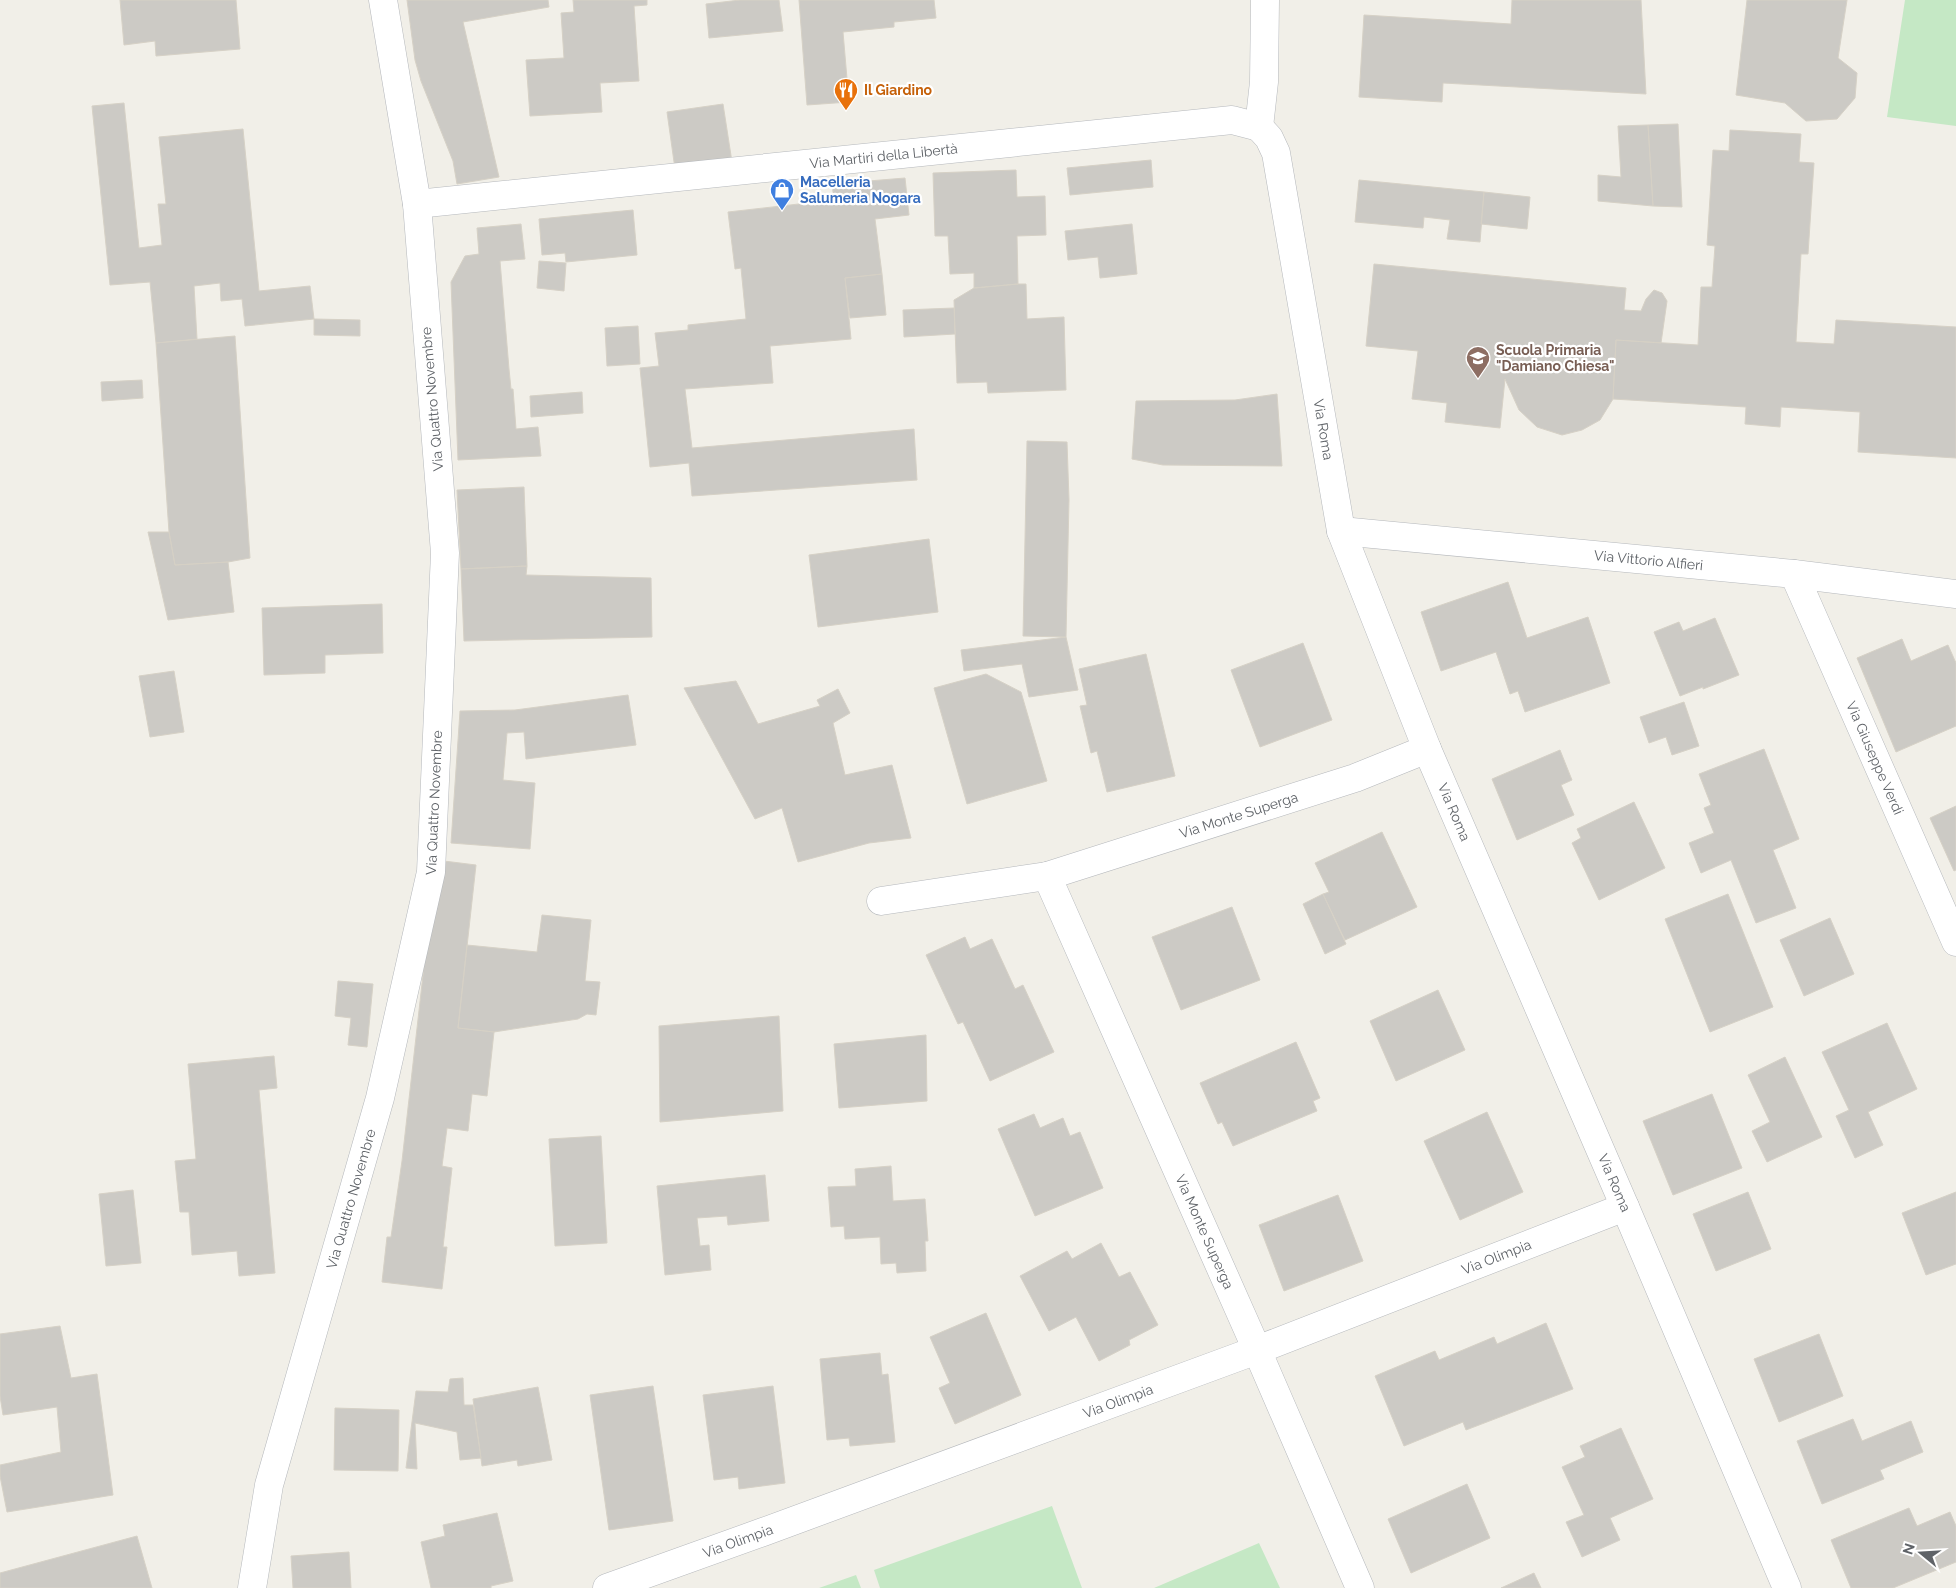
<svg xmlns="http://www.w3.org/2000/svg" width="1956" height="1588" font-family="Raleway,sans-serif">
<style>
.green{fill:#c5e8c5}
.building{fill:#cccac5;stroke:#d6d1c6}
.lines{fill:none;stroke-linecap:round;stroke-linejoin:round}
.minor-casing{stroke:#b5b8bc;stroke-width:29}
.minor{stroke:#fff;stroke-width:28}
.labels{text-anchor:middle;dominant-baseline:central;stroke-width:4.5;stroke-linejoin:round;paint-order:stroke}
.food-label{font-size:14px;font-weight:bold;fill:#c56008;stroke:#fff;text-anchor:start}
.street-label{font-size:14px;fill:#5f6368;stroke:#fff}
.shop-label{font-size:14px;font-weight:bold;fill:#366cbe;stroke:#fff;text-anchor:start}
.education-label{font-size:14px;font-weight:bold;fill:#785e54;stroke:#fff;text-anchor:start}
</style>
<rect width="100%" height="100%" fill="#f1efe8"/>
<path class="green" d="M1905,0H1956V126L1887,117Z
M1052,1506L1082,1588H880L874,1570Z
M1259,1543L1280,1588H1154Z
M856,1575L861,1588H819Z"/>
<path class="building" d="M120,0H236L240,49L156,56L155,41L124,45Z
M407,0H548L549,7L463,22L499,177L457,184L453,161L421,81L415,60Z
M573,0H647V5L634,6L639,81L600,83L602,112L530,116L526,60L564,58L561,13L574,12Z
M740,0H779L783,31L709,38L706,4Z
M799,0H934L936,18L894,22V27L843,32L849,102L807,105Z
M1512,0H1641L1646,94L1443,83L1442,102L1359,97L1364,15L1511,24Z
M1747,0H1847L1838,58L1857,73L1855,98L1837,119L1806,121L1785,103L1736,95Z
M124,103L139,248L162,245L158,204H166L159,137L243,129L259,291L310,286L314,319L245,326L242,299L221,301L220,283L194,286L197,339L156,343L150,282L110,285L92,106Z
M723,104L732,162L675,169L667,112Z
M1678,124L1682,207L1653,206L1648,125Z
M1648,125L1653,206L1598,201V175L1621,177L1618,126Z
M1730,130L1801,134L1799,162L1814,163L1808,254H1801L1796,342L1834,344L1836,320L1956,327V458L1858,452L1860,412L1781,407L1780,427L1745,424L1746,407L1613,399L1616,340L1698,345L1701,287H1712L1715,246L1707,245L1713,150L1729,151Z
M1151,160L1153,187L1070,195L1067,168Z
M1016,170L1017,197L1045,196L1046,235L1017,236L1018,284L974,288V273L950,274L948,236H935L933,173Z
M905,178L909,215L875,219L882,274L845,278L851,339L770,346L773,383L685,389L692,448L914,429L917,480L692,496L689,463L650,467L640,368L659,366L655,333L688,330V325L746,319L741,268L735,269L728,212L834,200L832,184Z
M1359,180L1484,192L1480,242L1447,239L1450,220L1424,217L1423,228L1355,222Z
M1484,192L1530,197L1527,229L1481,224Z
M633,210L637,255L566,262L565,253L542,255L539,219Z
M521,224L525,259L500,261L509,369L511,389H513L516,429L538,427L541,456L458,460L451,282L465,256L479,254L477,228Z
M1132,224L1137,274L1100,278L1098,257L1068,260L1065,231Z
M539,261L566,263L564,291L537,288Z
M1374,264L1626,288L1624,310L1641,311L1646,299L1654,290L1662,293L1667,301L1661,343L1616,340L1613,399L1600,420L1582,430L1562,435L1537,427L1519,410L1505,379L1500,428L1445,422L1447,403L1412,399L1418,351L1366,346Z
M882,274L886,315L850,318L845,278Z
M1018,284H1026L1027,319L1064,317L1066,390L988,393L987,382L957,383L954,300L974,288Z
M954,308L955,334L904,337L903,310Z
M314,319L360,320V336L314,335Z
M638,326L640,364L607,366L605,328Z
M235,336L250,558L228,562L175,565L169,532L156,343Z
M142,380L143,398L102,401L101,382Z
M582,392L583,413L531,417L530,396Z
M1277,394L1282,466L1163,465L1132,459L1136,401L1235,400Z
M1027,441L1067,442L1069,500L1066,637L1023,636Z
M524,487L527,566L461,569L457,490Z
M148,532H169L175,565L228,562L234,612L168,620Z
M929,539L938,612L818,627L809,555Z
M527,566L526,575L651,578L652,637L464,641L461,569Z
M1508,582L1527,638L1588,617L1610,683L1525,712L1518,691L1510,694L1496,652L1441,671L1421,612Z
M382,604L383,653L325,655V673L264,675L262,608Z
M1715,618L1739,675L1703,689V687L1680,696L1654,632L1679,622L1683,631Z
M1066,637L1078,690L1029,697L1022,664L964,671L961,650Z
M1902,639L1911,661L1948,645L1956,663V726L1896,752L1857,658Z
M1303,643L1332,720L1260,747L1231,670Z
M1146,654L1175,776L1107,792L1097,751L1091,753L1080,706L1087,705L1079,669Z
M174,671L184,732L150,737L139,676Z
M986,674L1021,692L1047,781L967,804L934,688Z
M736,681L758,724L820,706L817,700L838,689L850,713L833,723L845,775L892,765L911,838L869,843L798,862L782,808L755,819L684,688Z
M628,695L636,745L526,759L524,732L507,733L503,780L535,783L530,849L451,843L460,711L515,710Z
M1684,702L1699,746L1672,755L1666,737L1649,743L1640,717Z
M1764,749L1799,839L1773,850L1796,908L1756,923L1731,860L1701,873L1689,843L1714,833L1704,808L1711,805L1699,774Z
M1560,750L1572,780L1561,785L1574,815L1517,840L1492,779Z
M1634,802L1665,868L1599,900L1572,843L1581,838L1577,829Z
M1956,806V870L1954,871L1930,818Z
M1382,832L1417,907L1345,940L1323,894L1329,892L1315,863Z
M436,860L476,865L458,1028L494,1032L487,1096L472,1094L468,1131L447,1128L442,1166L452,1168L443,1247H447L442,1289L382,1282L387,1237H391L402,1161Z
M1323,894L1346,944L1325,954L1303,904Z
M1728,894L1773,1007L1710,1032L1665,919Z
M1232,907L1260,980L1181,1010L1152,937Z
M542,915L591,920L585,981L600,982L596,1015L587,1014L578,1019L494,1032L458,1028L467,945L537,952Z
M1830,918L1854,974L1804,996L1780,940Z
M965,937L970,949L992,939L1015,989L1023,985L1054,1052L990,1081L963,1022L958,1024L926,955Z
M338,981L373,984L367,1047L348,1045L351,1018L335,1016Z
M1438,990L1465,1050L1396,1081L1370,1021Z
M779,1016L783,1111L660,1122L659,1026Z
M1887,1023L1917,1089L1868,1112L1883,1145L1855,1158L1836,1116L1849,1110L1822,1052Z
M926,1035L927,1101L839,1108L834,1044Z
M1296,1042L1320,1098L1313,1101L1317,1111L1233,1146L1222,1122L1218,1124L1200,1083Z
M274,1056L277,1088L259,1090L275,1273L239,1276L237,1251L192,1255L189,1212H180L175,1161L196,1159L188,1064Z
M1785,1057L1822,1137L1767,1162L1752,1131L1770,1122L1748,1075Z
M1712,1094L1742,1168L1673,1195L1643,1121Z
M1487,1112L1523,1192L1460,1220L1424,1141Z
M1034,1114L1040,1128L1063,1118L1070,1136L1080,1132L1103,1188L1035,1216L998,1129Z
M601,1136L607,1243L555,1246L549,1139Z
M891,1166L893,1201L925,1199L928,1241H925L926,1271L897,1273L896,1263L881,1264L880,1237L845,1239L844,1226L831,1227L828,1187L856,1186L855,1169Z
M765,1175L769,1221L728,1225L727,1216L697,1218L700,1246L709,1245L711,1270L665,1275L657,1186Z
M133,1190L141,1263L106,1266L99,1194Z
M1748,1192L1771,1249L1716,1271L1693,1214Z
M1956,1192V1264L1926,1275L1902,1213Z
M1338,1195L1363,1261L1284,1291L1259,1225Z
M1101,1243L1119,1277L1130,1272L1158,1325L1129,1340L1130,1345L1099,1361L1076,1317L1049,1331L1020,1276L1067,1251L1072,1259Z
M986,1313L1021,1395L955,1424L939,1388L950,1383L930,1337Z
M1546,1323L1573,1389L1466,1430L1463,1422L1404,1446L1375,1376L1435,1351L1439,1360L1494,1337L1497,1344Z
M60,1326L71,1378L97,1374L113,1495L7,1512L0,1476V1465L61,1452L57,1407L3,1415L0,1396V1334Z
M1819,1334L1843,1396L1779,1422L1754,1359Z
M880,1353L882,1375L888,1374L895,1442L850,1446L849,1438L827,1440L820,1359Z
M463,1378L464,1405H473L481,1458L460,1460L457,1432L415,1423L417,1469L406,1468L416,1391L448,1392L450,1379Z
M653,1386L673,1521L609,1530L590,1395Z
M773,1386L785,1483L739,1489L738,1477L714,1480L703,1395Z
M538,1387L552,1460L518,1466L517,1460L482,1466L473,1399Z
M335,1408L399,1410L398,1471L334,1470Z
M1853,1419L1862,1441L1911,1421L1923,1452L1880,1470L1884,1479L1822,1504L1797,1441Z
M1621,1428L1653,1499L1610,1518L1620,1540L1582,1557L1566,1522L1584,1515L1562,1467L1585,1457L1580,1446Z
M1467,1484L1490,1538L1411,1573L1388,1519Z
M1909,1508L1917,1526L1950,1512L1956,1526V1562L1893,1588H1851L1831,1540Z
M497,1513L513,1581L491,1586V1588H431L421,1542L445,1536L443,1525Z
M137,1536L152,1588H0V1573Z
M349,1552L351,1588H293L291,1556Z
M1534,1573L1541,1588H1501Z"/>
<g class="lines">
<g class="minor-casing">
<g id="minor">
<path id="s1" d="M1259,127L1269,138L1276,153L1341,531L1427,749L1625,1207L1787,1588"/>
<path d="M1259,127L1264,82L1265,0"/>
<path id="s2" d="M417,204L1232,120L1259,127"/>
<path id="s3" d="M1341,531L1794,574L1956,594"/>
<path id="s4" d="M1794,574L1956,942"/>
<path id="s5" d="M1047,876L1257,1350L1360,1588"/>
<path id="s6" d="M881,901L1047,876L1355,778L1427,749"/>
<path id="s7" d="M252,1588L269,1485L380,1098L431,872L445,553L417,204L383,0"/>
<path id="s8" d="M607,1588L763,1532L1257,1350L1625,1207"/>
</g>
</g>
<use href="#minor" class="minor"/>
</g>
<defs>
<g id="restaurant-pin" transform="scale(1.25)"><path d="M0 17L-7.5 6A9.5 9.5 0 1 1 7.5 6Z" fill="#e8710a" stroke="#fff"/><path d="M-5-6h1v4h1v-4h1v4h1v-4h1v5L-1.5 .5V6h-2V.5L-5-1ZM5-6V6H3V1.5H1.5Q1.5-4 5-6Z" fill="#fff"/></g>
<g id="shop-pin" transform="scale(1.25)"><path d="M0 17L-7.5 6A9.5 9.5 0 1 1 7.5 6Z" fill="#3f7fe0" stroke="#fff"/><path d="M-5-2.5h2.3a2.7 3.5 0 0 1 5.4 0H5L5.5 6h-11ZM-1.5-2.5h3a1.5 2.3 0 0 0-3 0Z" fill="#fff"/></g>
<g id="school-pin" transform="scale(1.25)"><path d="M0 17L-7.5 6A9.5 9.5 0 1 1 7.5 6Z" fill="#8d6e63" stroke="#fff"/><path d="M0-5L7-2L0 1L-7-2ZM-4 1L0 2.5L4 1V4Q0 6-4 4Z" fill="#fff"/></g>
</defs>
<g fill-rule="evenodd">
<use href="#restaurant-pin" x="846" y="90"/>
<use href="#shop-pin" x="782" y="190"/>
<use href="#school-pin" x="1478" y="358"/>
</g>
<g class="labels">
<g class="food-label">
<text x="864" y="90">Il Giardino</text>
</g>
<g class="street-label">
<text stroke="none"><textPath href="#s2" startOffset="469">Via Martiri della Libertà</textPath></text>
<text transform="translate(432 399) rotate(-95)">Via Quattro Novembre</text>
<text stroke="none"><textPath href="#s1" startOffset="312">Via Roma</textPath></text>
<text stroke="none"><textPath href="#s3" startOffset="309">Via Vittorio Alfieri</textPath></text>
<text stroke="none"><textPath href="#s4" startOffset="201">Via Giuseppe Verdi</textPath></text>
<text stroke="none"><textPath href="#s7" startOffset="808">Via Quattro Novembre</textPath></text>
<text stroke="none"><textPath href="#s1" startOffset="718">Via Roma</textPath></text>
<text stroke="none"><textPath href="#s6" startOffset="369">Via Monte Superga</textPath></text>
<text stroke="none"><textPath href="#s1" startOffset="1122">Via Roma</textPath></text>
<text stroke="none"><textPath href="#s7" startOffset="402">Via Quattro Novembre</textPath></text>
<text stroke="none"><textPath href="#s5" startOffset="389">Via Monte Superga</textPath></text>
<text stroke="none"><textPath href="#s8" startOffset="949">Via Olimpia</textPath></text>
<text stroke="none"><textPath href="#s8" startOffset="544">Via Olimpia</textPath></text>
<text stroke="none"><textPath href="#s8" startOffset="139">Via Olimpia</textPath></text>
</g>
<g class="shop-label">
<text x="800" y="182">Macelleria<tspan x="800" dy="16">Salumeria Nogara</tspan></text>
</g>
<g class="education-label">
<text x="1496" y="350">Scuola Primaria<tspan x="1496" dy="16">"Damiano Chiesa"</tspan></text>
</g>
</g>
<g transform="translate(1921 1553) rotate(288)" stroke="#ffffff" stroke-width="4" paint-order="stroke">
<path d="M0-4L9 19L0 12L-9 19Z" fill="#5f6368"/>
<text y="-8" font-size="14" font-weight="bold" text-anchor="middle" fill="#5f6368">N</text>
</g>
</svg>
